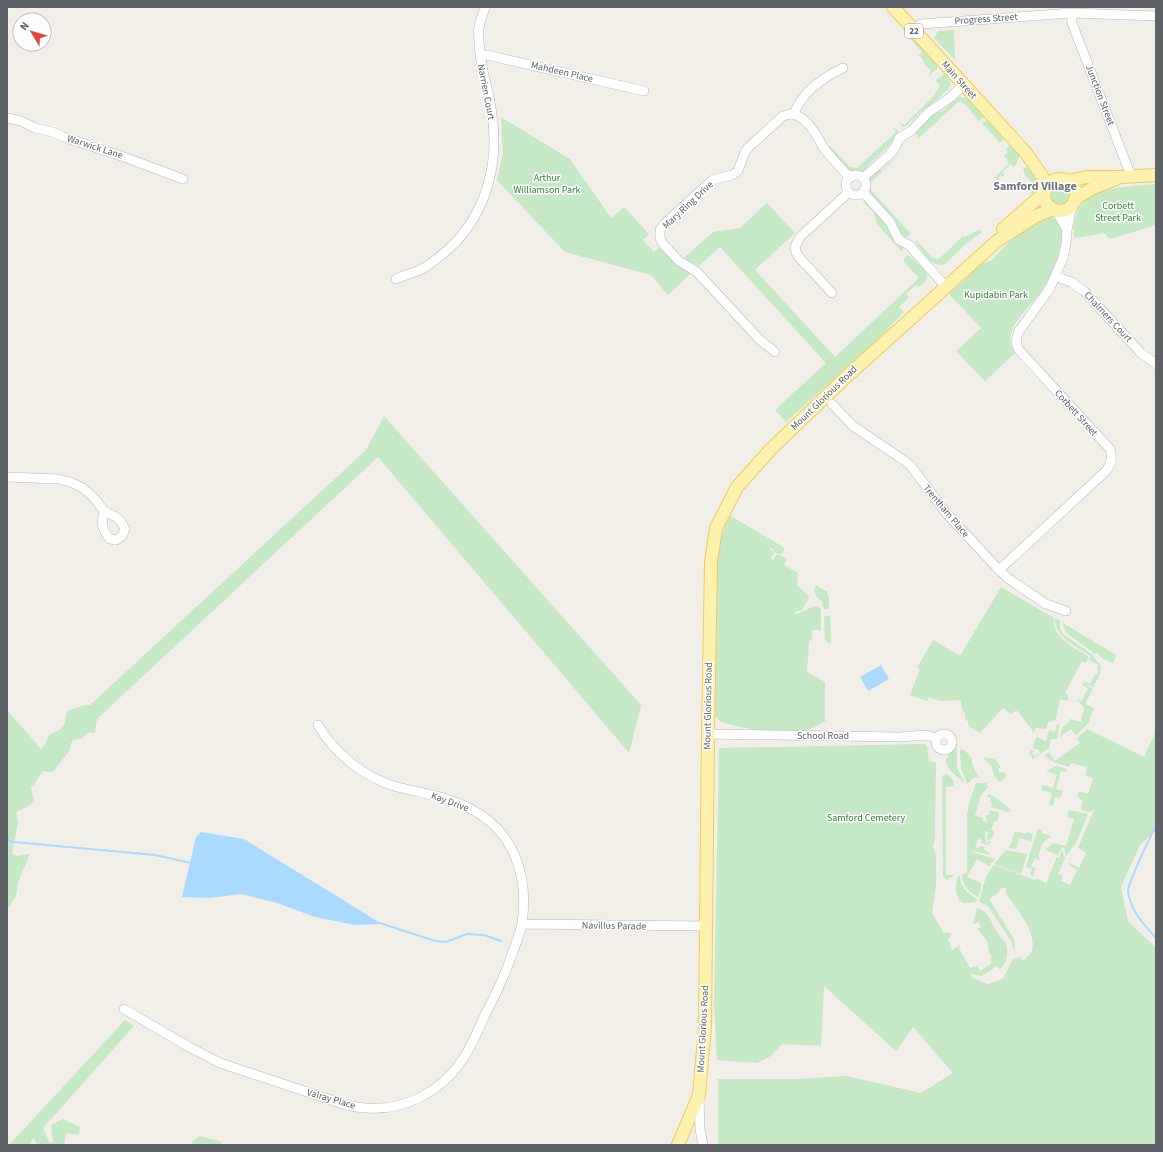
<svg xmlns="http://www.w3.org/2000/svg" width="1163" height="1152" font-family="'Source Sans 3',sans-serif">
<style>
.green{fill:#c5e8c5}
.water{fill:#aadaff}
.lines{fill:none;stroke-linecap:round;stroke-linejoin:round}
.stream{stroke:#aadaff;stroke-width:2}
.minor-casing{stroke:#b5b8bc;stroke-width:10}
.major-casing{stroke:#f2c960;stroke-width:14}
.minor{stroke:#fff;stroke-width:9}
.major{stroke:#fff2af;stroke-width:12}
.labels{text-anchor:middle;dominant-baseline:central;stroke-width:3;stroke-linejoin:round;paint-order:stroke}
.shield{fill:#fff;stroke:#8f9295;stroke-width:1}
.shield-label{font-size:9px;font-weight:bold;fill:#5f6368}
.street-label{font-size:10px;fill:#5f6368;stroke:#fff}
.park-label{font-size:10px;fill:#348238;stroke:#fff}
.quarter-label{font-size:12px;font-weight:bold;fill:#70757a;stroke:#fff}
</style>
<rect width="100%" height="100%" fill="#f1efe8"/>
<path class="green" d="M954,30L955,60L934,38L938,31Z
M909,33L938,65L937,69L929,75L931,71L923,62L924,61L919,55L922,52L907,35Z
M945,73L951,84L948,89L926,109L925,108L906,126L903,127L900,122L904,125L934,96L940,85L937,83L936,80Z
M960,97L968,98L985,116L979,121L965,104L960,102H958L918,139L916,132L933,114L943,111L954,100Z
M501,117L570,159L611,218L624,207L649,234L643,240L654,252L661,246L692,272L668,295L651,275L565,252L497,180L503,152Z
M986,121H989L1003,136V140L1000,143L982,123Z
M893,128H895L898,131V133L889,146L868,165L865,172C848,178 837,159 827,149L830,146L850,167L857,168L896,132Z
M912,143L871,182V190L910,233L911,234L915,230L907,237L903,238L904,236L899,232L895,220L874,198L873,199C865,186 868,180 877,170H882Z
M1009,146H1012L1020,154L1016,165L1014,167L1011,164L1002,172L1005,175L1003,176L999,177V181L995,177L1009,164L1007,162L1008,160L1004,156L1008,152L1006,149Z
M1026,167C1034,173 1040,180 1039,191L1035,194L1031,193L1033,186L1032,182L1025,175L1023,169Z
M1156,184V225L1110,239L1103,232L1101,234L1074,238C1073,224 1073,219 1081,206C1084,203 1085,199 1089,196C1101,188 1140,185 1156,184Z
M1050 195a10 10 0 1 1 20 0a10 10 0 1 1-20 0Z
M865,199L886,222L904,247L902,252L877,224L873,211L863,202Z
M767,203L795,233L755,270L835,357L919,278L904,262V259L908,255L925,270L927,276L926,281L919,287L917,285L906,293L909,297L899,307L904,312L877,340L786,422L775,410L826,363L720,247L699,266L688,261L685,257L713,232L740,228Z
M1049,217C1077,222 1051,277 1042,290C1033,303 1018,316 1012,330C1009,338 1010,346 1015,353L985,381L956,351L981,328L949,294L964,281L966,277L982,263L991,261L1005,246L1030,224L1041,219Z
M981,229V233L968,242L945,264C932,269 922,251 915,242L916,240L932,257L936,259L940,258L963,236L964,237Z
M384,416L641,705L629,753L378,457L98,718L96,723L95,733L89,732L82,738L74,740L71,743L69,751L53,772L43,771L31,788L34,801L30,805L16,812L18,822L12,854L17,856L30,854L18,882L16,896L10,906L7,907V710L41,749L45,744L49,735C64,729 65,726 67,711L84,705H90L366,450Z
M729,515L785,548L782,554L775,553L774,550L770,548V550L773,551L774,554L771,557L772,560L774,559L775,556L778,554L787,559L784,565L798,573L797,585L808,595L809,598L802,610L795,612V614C803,613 809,607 817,606L821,609V630H812V640L809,641L807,672L825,682V722C818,725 810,729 802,731C781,736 741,728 721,722L717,718L714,714L712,585L719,542Z
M816,585L828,592L827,594L829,596V609H824L822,604V601L817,598L814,590Z
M1001,587L1054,618C1051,637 1075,648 1089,657L1085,663L1082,661L1065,693L1068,695V701L1060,699L1056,719L1051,722L1049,721L1046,729L1036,728L1034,732H1032L1033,729L1032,730L1017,710L1011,714L1003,708L980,733L968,726V722L965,718V713L962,710L961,700L941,701L929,697L927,701L910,695L920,669L917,668L933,640L960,656Z
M824,616H830L831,644L828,643L825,640Z
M1055,618L1060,621V629L1063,634L1093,655C1094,659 1098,661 1100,665C1103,671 1096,682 1093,687L1084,683V681L1090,684L1095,674L1097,675L1099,670L1097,669L1099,665L1089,660L1091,656C1077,647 1054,637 1055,618Z
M1063,623L1116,655L1113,663L1102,658L1097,653L1095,654L1068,634L1065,631Z
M1083,683L1093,689L1085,704L1094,708L1088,724L1076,735L1071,729L1060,737L1062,728L1069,722L1070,719L1081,722L1084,708L1077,699L1082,701L1088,688L1082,685Z
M1057,724L1059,725L1057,739H1051L1049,748L1033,759L1029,753L1031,750L1034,751L1032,753L1034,756L1041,753L1037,749H1033L1034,743L1037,737L1046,741L1049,730L1055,732Z
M1087,729L1144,757L1156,731V790L1155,792L1156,795V830L1140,845L1121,887L1128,921L1156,948V1145H718V1079H796L847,1076L921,1093L953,1073L913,1027L896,1051L824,986L821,1046L782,1044L771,1056L757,1063L717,1060L714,1004L719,748L924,744L927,746L929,762H936L935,838L933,846L936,856V885L932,913L944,934L947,932L952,934L948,939L952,950L960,945L959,948L970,968L977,966L980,971L992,963L990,959L992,957L988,950L989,949L987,941L977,929L981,927L978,922L973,924V923L977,908C991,912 991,926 1000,936C1003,940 1007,943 1007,949C1008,958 1006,963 1000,969L997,966L982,976L970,974L972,977L987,984L1003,979L1012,960L1020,957L1022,961C1026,958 1031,955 1032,950C1037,933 1016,907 1006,894V888H1001L998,893L989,899L1014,939L1015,948L1013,949L1012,943L990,909L986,905L979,902C983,889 984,876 994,865L1035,880L1036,878L1046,883L1057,857L1059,858L1062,850L1065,858L1058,874L1063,876L1061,881L1070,885L1077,870L1069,865L1070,863L1079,868L1086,853L1078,848L1094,810L1089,812L1081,810L1083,801L1077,797L1079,791L1088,794L1093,778L1085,775L1087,767L1071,763L1069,767L1054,762L1044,756L1049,752L1055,761L1080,743L1077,738Z
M957,743V768L964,781V783C958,776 941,767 948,756C950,752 955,748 957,743Z
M960,749L964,750L972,758V763L978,777L973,778L967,784L961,768Z
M983,757L995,759L1001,767L998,769L999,773L1004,772L1007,776L1000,782C991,775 995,771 990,764C987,761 985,761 983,757Z
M1056,766L1067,769L1066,772L1061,771L1056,789L1063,791L1060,798L1055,797L1053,806L1049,804L1052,793L1041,790L1043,785L1053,788L1057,775L1046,771Z
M946,774C951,776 954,780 954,786L946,787V875H954L948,880L945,879L943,876L942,778L943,775Z
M976,783H986L988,787L981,795L975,815L983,818V821L988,822L986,818V815H989L990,810L999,813L997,821H994L991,830L994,831V836L988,841L987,839L988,832L985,831L986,843L992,841L988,845L981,843L982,840L978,838L975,847L979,848L980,846L985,847L984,849L991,855L972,851L973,852L995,859L989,866L977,859L967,877L981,883V889L978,897C968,891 962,885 962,874L967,873V813H968V806Z
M988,794L995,797L1011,810L1008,812L991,807L992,802L990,801L991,798L987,797Z
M1069,810L1088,814L1076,843L1066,856L1064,848L1062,847L1058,855L1045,850L1053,843L1066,846L1074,819L1067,817Z
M1038,828L1042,831V833L1051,836L1043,843L1038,856L1040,860L1035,858L1031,866L1036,868L1033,876L1030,875L1032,869L1026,867Z
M1015,831L1026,834L1027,832L1033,834L1031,841L1019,838L1016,849L1008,848L1011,844Z
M1006,850L1027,854L1021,874L994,864Z
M958,876H960C960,887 968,894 977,899L976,902L964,903L960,901C955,893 955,885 958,876Z
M125,1020L134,1026L43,1128L49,1142H53L51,1125L63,1119L80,1127L79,1135L66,1133L64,1145H37L34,1138L30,1143L33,1145H9Z
M199,1136L220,1141L222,1145H193L192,1142Z"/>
<path class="water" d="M881,665L889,679L868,691L860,677Z
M201,832L244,839L382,924L355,925L315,917L277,903L241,894L209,898L182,897L196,837Z"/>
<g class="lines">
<path class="stream" d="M1156,825C1151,836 1128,882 1128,891C1130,910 1144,925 1156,938
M7,840L14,842L46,845L155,855L191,863
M380,923L435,941L446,942L467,934L484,935L501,941"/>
<g class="minor-casing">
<path id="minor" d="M1072,13V23L1131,176
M913,29L921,24L1072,13L1156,16
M480,56L487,55L644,91
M794,114C802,92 822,78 843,68
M7,118L21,121L35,128L52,132L64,137L124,157L183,179
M846 185a10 10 0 1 1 20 0a10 10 0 1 1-20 0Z
M863,178L890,154L896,146L899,138L911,131L929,112L951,97L963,85
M863,192L890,222L899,240L909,245L946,287
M1056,210L1067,230
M1055,276L1071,282L1085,292L1141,353L1156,364
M396,279C404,275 414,273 422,269C433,263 443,254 453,245C489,208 500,158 491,108C487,85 480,66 479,42C479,38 478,32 479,27C480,21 483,14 485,7
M832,293L798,256L796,252L795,247L800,237L849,192
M775,352L760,340L697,272L679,261L663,244L660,238V230L664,224L708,184L715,179L732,175L738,171L745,152L749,147L783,116C788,114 793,113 798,116C810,122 817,136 823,147C831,158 841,168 850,178
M832,404L853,426L902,459L910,465L947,514L999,570L1009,579L1046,604L1066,611
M7,477L58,479L70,482L83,488L95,499L104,511L116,517L121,522L125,529L122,536L116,540L110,539C102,530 101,523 104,511
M999,570L1106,471C1111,464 1113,458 1110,449L1019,350C1015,343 1016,338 1019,331L1050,288L1063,258L1066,244L1067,230L1072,205
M936 742a8 8 0 1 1 16 0a8 8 0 1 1-16 0Z
M708,734L900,737L926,735L937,738
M522,924L706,926
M124,1009L189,1047L220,1063L346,1105C352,1106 360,1108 366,1108C403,1111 439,1093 460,1063C470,1050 478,1030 485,1015C497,993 507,970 515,946C518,938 521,930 522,923C529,876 514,830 469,808C446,796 419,793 394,786C364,777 334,753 318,725
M699,1099L700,1129L703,1145"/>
</g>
<g class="major-casing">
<path id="major" d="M893,7L1026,153L1042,176L1047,186
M1044 195a16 16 0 1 1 32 0a16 16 0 1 1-32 0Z
M1068,181L1087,177H1121L1156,175
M1075,199L1091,189L1116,179
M1003,229L1044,193
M678,1145L699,1095L705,1026L708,734L711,562L716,528L737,487L770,450L845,378L997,241L1036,216L1053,209"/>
</g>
<use href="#minor" class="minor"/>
<use href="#major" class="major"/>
</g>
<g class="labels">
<rect class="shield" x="905" y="24" width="18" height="14" rx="3"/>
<g class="shield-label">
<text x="914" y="31">22</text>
</g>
<g class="street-label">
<text transform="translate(986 19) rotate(-4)">Progress Street</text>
<text transform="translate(562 72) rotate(13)">Mahdeen Place</text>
<text transform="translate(959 80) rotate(48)">Main Street</text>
<text transform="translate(486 92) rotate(79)">Narrien Court</text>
<text transform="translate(1100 95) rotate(69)">Junction Street</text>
<text transform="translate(95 147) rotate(18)">Warwick Lane</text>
<text transform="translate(688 205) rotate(-43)">Mary Ring Drive</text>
<text transform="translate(1108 317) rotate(47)">Chalmers Court</text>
<text transform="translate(824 398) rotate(-44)">Mount Glorious Road</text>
<text transform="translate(1076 413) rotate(48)">Corbett Street</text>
<text transform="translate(946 511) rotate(50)">Trentham Place</text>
<text transform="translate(708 706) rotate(-89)">Mount Glorious Road</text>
<text x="823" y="736">School Road</text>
<text transform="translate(450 802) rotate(20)">Kay Drive</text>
<text transform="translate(614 926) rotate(1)">Navillus Parade</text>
<text transform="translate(703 1029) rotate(-87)">Mount Glorious Road</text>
<text transform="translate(331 1099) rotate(16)">Valray Place</text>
</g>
<g class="park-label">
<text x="547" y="178">Arthur<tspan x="547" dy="12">Williamson Park</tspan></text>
<text x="1118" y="206">Corbett<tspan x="1118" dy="12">Street Park</tspan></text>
<text x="996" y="295">Kupidabin Park</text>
<text x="866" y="818">Samford Cemetery</text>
</g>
<g class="quarter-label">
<text x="1035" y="186">Samford Village</text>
</g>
</g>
<rect width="1163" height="1152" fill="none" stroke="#5f6368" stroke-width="16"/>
<g transform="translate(32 32) rotate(308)"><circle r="19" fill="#ffffff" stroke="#bfc1c3"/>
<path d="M0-3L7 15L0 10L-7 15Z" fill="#ea4335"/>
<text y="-6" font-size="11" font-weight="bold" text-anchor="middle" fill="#5f6368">N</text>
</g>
</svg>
